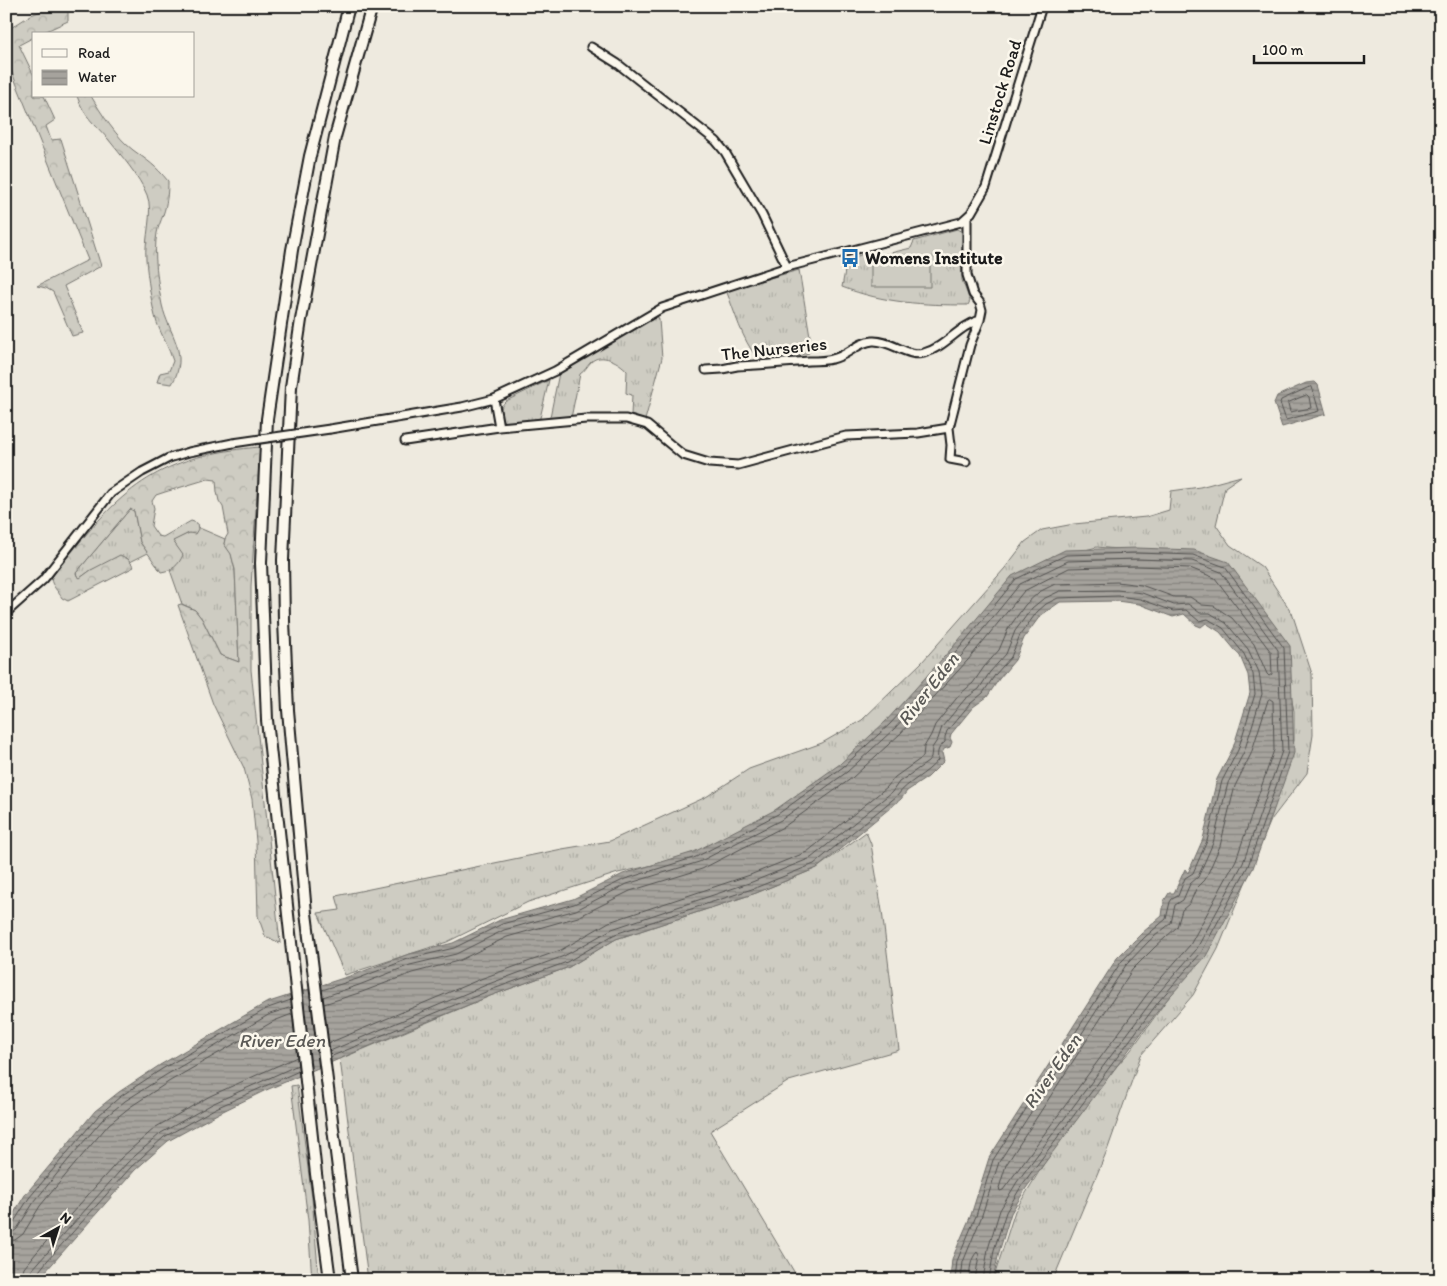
<svg xmlns="http://www.w3.org/2000/svg" width="1447" height="1286" font-family="Itim,sans-serif">
<style>
.grass{fill:url(#grass-tufts);stroke:#75746f}
.forest{fill:url(#forest-crowns);stroke:#75746f}
.pitch{fill:#ceccc2;stroke:#75746f}
.water{fill:url(#water-rules);stroke:#6f6d69}
.lines{fill:none;stroke-linecap:round;stroke-linejoin:round}
.shore{stroke:#535250;stroke-width:1}
.minor-casing{stroke:#1c1c1c;stroke-width:11}
.highway-casing{stroke:#1c1c1c;stroke-width:14}
.minor{stroke:#fbf7ec;stroke-width:7}
.highway{stroke:#fbf7ec;stroke-width:10}
.minor-bridge-casing{stroke:#1c1c1c;stroke-width:11;stroke-linecap:butt}
.minor-bridge{stroke:#fbf7ec;stroke-width:7}
.labels{text-anchor:middle;dominant-baseline:central;stroke-width:5;stroke-linejoin:round;paint-order:stroke}
.street-label{font-size:18px;fill:#1c1c1c;stroke:#fbf7ec}
.poi-label{font-size:18px;font-weight:bold;fill:#1c1c1c;stroke:#fbf7ec;text-anchor:start}
.water-label{font-size:19px;font-style:italic;fill:#5a5956;stroke:#fbf7ec}
</style>
<defs>
<pattern id="grass-tufts" width="24" height="20" patternUnits="userSpaceOnUse" patternTransform="scale(1.25)"><rect width="24" height="20" fill="#ceccc2"/><path d="M3 7l-1-3M5 7V3M7 7l1-3M15 17l-1-3M17 17v-4M19 17l1-3" fill="none" stroke="#b0afa6"/></pattern>
<pattern id="forest-crowns" width="20" height="18" patternUnits="userSpaceOnUse" patternTransform="scale(1.25)"><rect width="20" height="18" fill="#ceccc2"/><path d="M2 6a3 3 0 1 1 6 0M12 15a3 3 0 1 1 6 0" fill="none" stroke="#b0afa6"/></pattern>
<pattern id="water-rules" width="6" height="5" patternUnits="userSpaceOnUse" patternTransform="scale(1.25)"><rect width="6" height="5" fill="#a6a39d"/><path d="M0 2.5h6" fill="none" stroke="#86847f"/></pattern>
</defs>
<rect width="100%" height="100%" fill="#eeeadf"/>
<filter id="ink" filterUnits="userSpaceOnUse"><feTurbulence type="fractalNoise" baseFrequency=".02" numOctaves="2"/><feDisplacementMap in="SourceGraphic" scale="10" xChannelSelector="R" yChannelSelector="G"/><feConvolveMatrix kernelMatrix="1 2 1 2 8 2 1 2 1" color-interpolation-filters="sRGB"/></filter>
<g filter="url(#ink)">
<path class="grass" d="M957,229L962,232L963,235L961,259L962,280L970,301L968,305C923,305 884,303 842,287L847,260L863,254L870,258L911,248L914,241Z
M799,270L810,336L809,353L788,358H757C742,339 735,313 726,290Z
M655,317H658L659,320L662,358L645,420L631,415L632,395L626,393L627,371C620,362 601,352 591,362C587,366 585,371 580,374L571,418L555,419L550,417L559,373Z
M549,380L540,418C530,423 514,426 504,422C499,415 499,407 506,401Z
M1241,476L1225,487L1216,525L1230,545L1262,567L1292,613L1312,674L1313,735L1307,773L1271,820L1218,949L1193,995L1141,1055L1108,1148L1053,1280H993L1015,1211L1073,1116L1131,1050L1176,987L1265,794L1294,741V711L1282,653L1186,556L1097,547L1050,559L905,709L855,749L819,790L702,854L618,873L528,902L447,942L345,975L318,913L340,910L336,896L562,849L610,841L706,797L749,769L822,743L862,720L922,662L1005,568L1025,542L1042,530L1074,524L1146,517L1169,510L1171,491L1200,487Z
M130,509L134,511L140,542L148,553L130,562L128,559L91,570L80,578L77,576L76,573Z
M197,527L225,539L224,544L231,553L235,570L239,662L220,655L202,619L195,610L182,604L170,570H173L172,541L189,533Z
M866,832L871,844L882,911L899,1050L789,1081L710,1131L799,1280H368L340,1059L490,996L569,967L616,939L756,893L817,868Z
M297,1085L312,1198L319,1280H312L308,1220L291,1086Z"/>
<path class="forest" d="M54,6H58L68,11V21L40,34H34V37L19,45L34,76V96H44L55,120L46,126L51,140L61,139L101,266L64,286L83,333L72,336L53,292L46,288L37,286L88,260L6,58V31L31,15Z
M77,96H91C101,113 117,138 133,150C148,161 155,165 168,181C168,193 167,204 163,215C161,221 158,227 157,233C153,253 158,284 162,305C169,335 190,353 172,384L157,382L160,373L169,371L173,361C169,348 162,336 157,323C152,308 147,275 146,259C144,239 154,212 147,195C140,177 120,154 108,139C94,123 84,117 77,96Z
M260,447L251,586V670L280,943L265,936L258,916L256,841L252,799L244,768L213,704L178,605L181,604L195,610L202,619L220,655L239,662L235,570L231,554L224,544L225,539L228,534L223,507L219,501L217,492L216,480L208,479L165,492L156,495L152,501L154,508L151,526L158,536L163,537L191,521L197,523L198,529L195,534L189,533L173,541L183,555C178,566 173,570 161,572L140,542L134,511L130,509L76,573L77,576L80,578L91,570L120,555L128,559L134,567L68,601L62,598C58,591 52,586 51,579C58,566 70,555 79,543C133,477 175,454 260,447Z"/>
<path class="pitch" d="M871,258H930V287H871Z"/>
<path class="water" d="M1315,382L1318,385L1326,414L1282,427L1274,403L1277,396L1306,383Z
M1137,548L1194,550L1228,562L1290,646L1294,753L1253,868L1206,956L1163,1004L1026,1188L1011,1213L999,1252L993,1280H950L952,1259L971,1215L989,1158L1117,958L1142,933L1162,916L1164,901L1169,893H1174L1185,869L1188,873L1203,839L1217,779L1233,748L1250,693L1248,675L1240,656L1220,632L1206,623L1201,627L1196,625L1184,614L1173,617L1139,604L1117,601L1060,602L1040,616L1024,638L1015,660L999,679L987,697L973,707L951,734L950,738L952,742L950,747L944,749L942,753L944,761L928,777L907,791L901,799L817,868L756,893L616,939L569,967L490,996L412,1028L264,1091L219,1113L168,1141L135,1170L38,1280H6V1226L25,1195L61,1152L95,1111L119,1092L160,1065L266,1003L356,974L406,955L453,943L500,920L573,899L623,874L694,852L775,810L840,764L886,721L953,647L1012,576L1065,550Z"/>
<g class="lines">
<path class="shore" d="M1312,387L1319,411L1286,420L1280,403L1281,400L1307,388Z
M1307,395L1309,397L1311,408L1290,412L1288,403Z
M1270,699L1273,701L1274,750L1236,860L1190,945L1148,993L1003,1190L1000,1191L999,1188L1006,1165L1132,970L1155,947L1177,927L1182,910L1190,903L1196,889L1205,880L1220,846L1235,786L1251,754L1268,700Z
M322,990L357,979L408,959L454,948L502,924L574,904L625,879L696,857L778,814L843,767L890,724L957,651L1016,579L1066,555L1137,553L1193,555L1225,567L1284,648L1288,752L1248,866L1201,953L1159,1001L1022,1185L1006,1212L994,1250L989,1280
M323,997L359,985L410,965L456,954L504,930L576,910L627,884L699,862L781,820L847,772L894,729L962,655L1020,584L1068,561L1137,559L1192,561L1221,572L1278,650L1282,751L1243,863L1196,950L1154,998L1017,1182L1000,1210L988,1249L983,1280
M324,1004L362,992L412,973L458,961L507,937L578,917L630,891L702,869L785,826L852,778L900,734L968,660L1024,591L1069,568L1137,566L1190,568L1215,578L1271,652L1272,674L1269,676L1267,674L1254,644L1232,618L1214,606L1202,605L1190,597H1174L1141,585L1117,582L1055,584L1039,592L1025,605L1008,629L999,650L984,667L973,683L960,694L935,725L931,735L924,747L923,757L895,777L887,787L807,852L750,875L609,922L561,950L483,978L329,1043
M330,1051L486,985L564,956L612,929L752,882L811,858L892,792L899,782L928,762L931,758L932,748L938,739L942,727L965,699L979,689L990,672L1006,654L1015,631L1032,608L1043,599L1060,591L1117,590L1142,593L1174,605L1188,604L1200,613H1210L1226,623L1248,649L1259,672L1262,694L1244,752L1228,783L1213,843L1198,877L1190,884L1183,900L1175,905L1171,923L1149,941L1126,965L999,1162L981,1218L963,1262L961,1280
M330,1057L488,991L567,962L615,934L755,888L814,864L897,796C908,781 926,775 938,760C937,751 938,748 945,742V737L947,731L970,704L983,693L995,675L1011,657L1020,635L1037,612L1046,604L1058,598L1118,596L1140,599L1173,611L1186,610L1199,621L1208,619L1223,628L1244,654L1253,674L1255,694L1238,750L1222,781L1207,841L1193,873L1185,878L1178,896L1172,899L1170,902L1166,919L1145,937L1121,962L993,1160L976,1216L957,1261L955,1280
M6,1227L12,1225L29,1198L99,1115L121,1096L162,1069L268,1008L291,1000
M6,1234L12,1233L17,1229L34,1202L69,1159L103,1119L125,1101L166,1075L270,1014L292,1007
M6,1241L15,1240L23,1234L40,1206L75,1164L109,1124L130,1107L170,1081L274,1021L292,1014
M21,1280L24,1268L37,1252L121,1158L156,1127L210,1096L297,1057
M29,1280L31,1271L127,1163L161,1133L214,1103L298,1065
M35,1280L36,1275L47,1261L131,1167L164,1137L216,1108L299,1071
M969,1280C970,1270 970,1259 977,1252L979,1255L975,1280"/>
<g class="minor-casing">
<path id="minor" d="M591,47L618,64L716,141L725,152L762,215L787,267
M706,370L722,369L737,366C761,365 785,363 809,361C817,361 825,361 832,359C848,356 857,342 873,341C891,340 908,358 924,353C946,347 958,326 980,320
M494,399L499,427
M330,429L462,407L494,399L555,371L662,308L787,267L961,222L971,213L986,187L1042,6
M405,441L499,427L586,419H626L647,425L683,455L709,463L738,465L846,436L918,433L949,428
M966,462L950,459L951,445L949,428L970,345L980,320L982,310L980,303L973,294L967,275V217
M6,613L43,580L111,493L142,472L169,458L189,452L233,443"/>
</g>
<g class="highway-casing">
<path id="highway" d="M330,1280L316,1174L267,720L261,563L267,419L292,250L310,156L349,6
M352,1280L306,913L288,710L284,621L283,560L291,387L301,320L335,137L372,6"/>
</g>
<use href="#minor" class="minor"/>
<use href="#highway" class="highway"/>
<g class="minor-bridge-casing">
<path id="minor-bridge" d="M233,443L330,429"/>
</g>
<use href="#minor-bridge" class="minor-bridge"/>
</g>
</g>
<defs>
<g id="bus-bare" transform="scale(1.5)"><path d="M-5-6H5V4H4V6H2V4H-2V6H-4V4H-5ZM-3.5-4V0h7V-4ZM-3.5 1.2v1.5H-2V1.2ZM2 1.2v1.5H3.5V1.2Z" fill="#1f6fb2" stroke="#fbf7ec" stroke-width="2.5" paint-order="stroke"/></g>
</defs>
<g fill-rule="evenodd">
<use href="#bus-bare" x="850" y="258"/>
</g>
<g class="labels">
<g class="street-label">
<text transform="translate(1000 92) rotate(-73)">Linstock Road</text>
<text transform="translate(774 349) rotate(-6)">The Nurseries</text>
</g>
<g class="poi-label">
<text x="865" y="258">Womens Institute</text>
</g>
<g class="water-label">
<text transform="translate(928 689) rotate(-52)">River Eden</text>
<text x="282" y="1040">River Eden</text>
<text transform="translate(1052 1071) rotate(-55)">River Eden</text>
</g>
</g>
<rect width="1447" height="1286" fill="none" stroke="#fbf7ec" stroke-width="25"/>
<rect x="12" y="12" width="1422" height="1261" fill="none" stroke="#1c1c1c" stroke-width="2" filter="url(#ink)"/>
<rect x="32" y="32" width="162" height="65" fill="#fbf7ec" stroke="#a29f99"/>
<rect x="42" y="49" width="25" height="8" fill="#fbf7ec" stroke="#a29f99"/>
<text x="78" y="58" font-size="15" fill="#1c1c1c">Road</text>
<rect x="42" y="70" width="25" height="15" fill="url(#water-rules)" stroke="#a29f99"/>
<text x="78" y="82" font-size="15" fill="#1c1c1c">Water</text>
<g transform="translate(58 1228) rotate(39)" stroke="#fbf7ec" stroke-width="4" paint-order="stroke">
<path d="M0-4L9 19L0 12L-9 19Z" fill="#1c1c1c"/>
<text y="-8" font-size="14" font-weight="bold" text-anchor="middle" fill="#1c1c1c">N</text>
</g>
<path d="M1254 55v8h110v-8" fill="none" stroke="#1c1c1c" stroke-width="2.5"/>
<text x="1262" y="55" font-size="15" fill="#1c1c1c" stroke="#fbf7ec" stroke-width="4" paint-order="stroke">100 m</text>
</svg>
